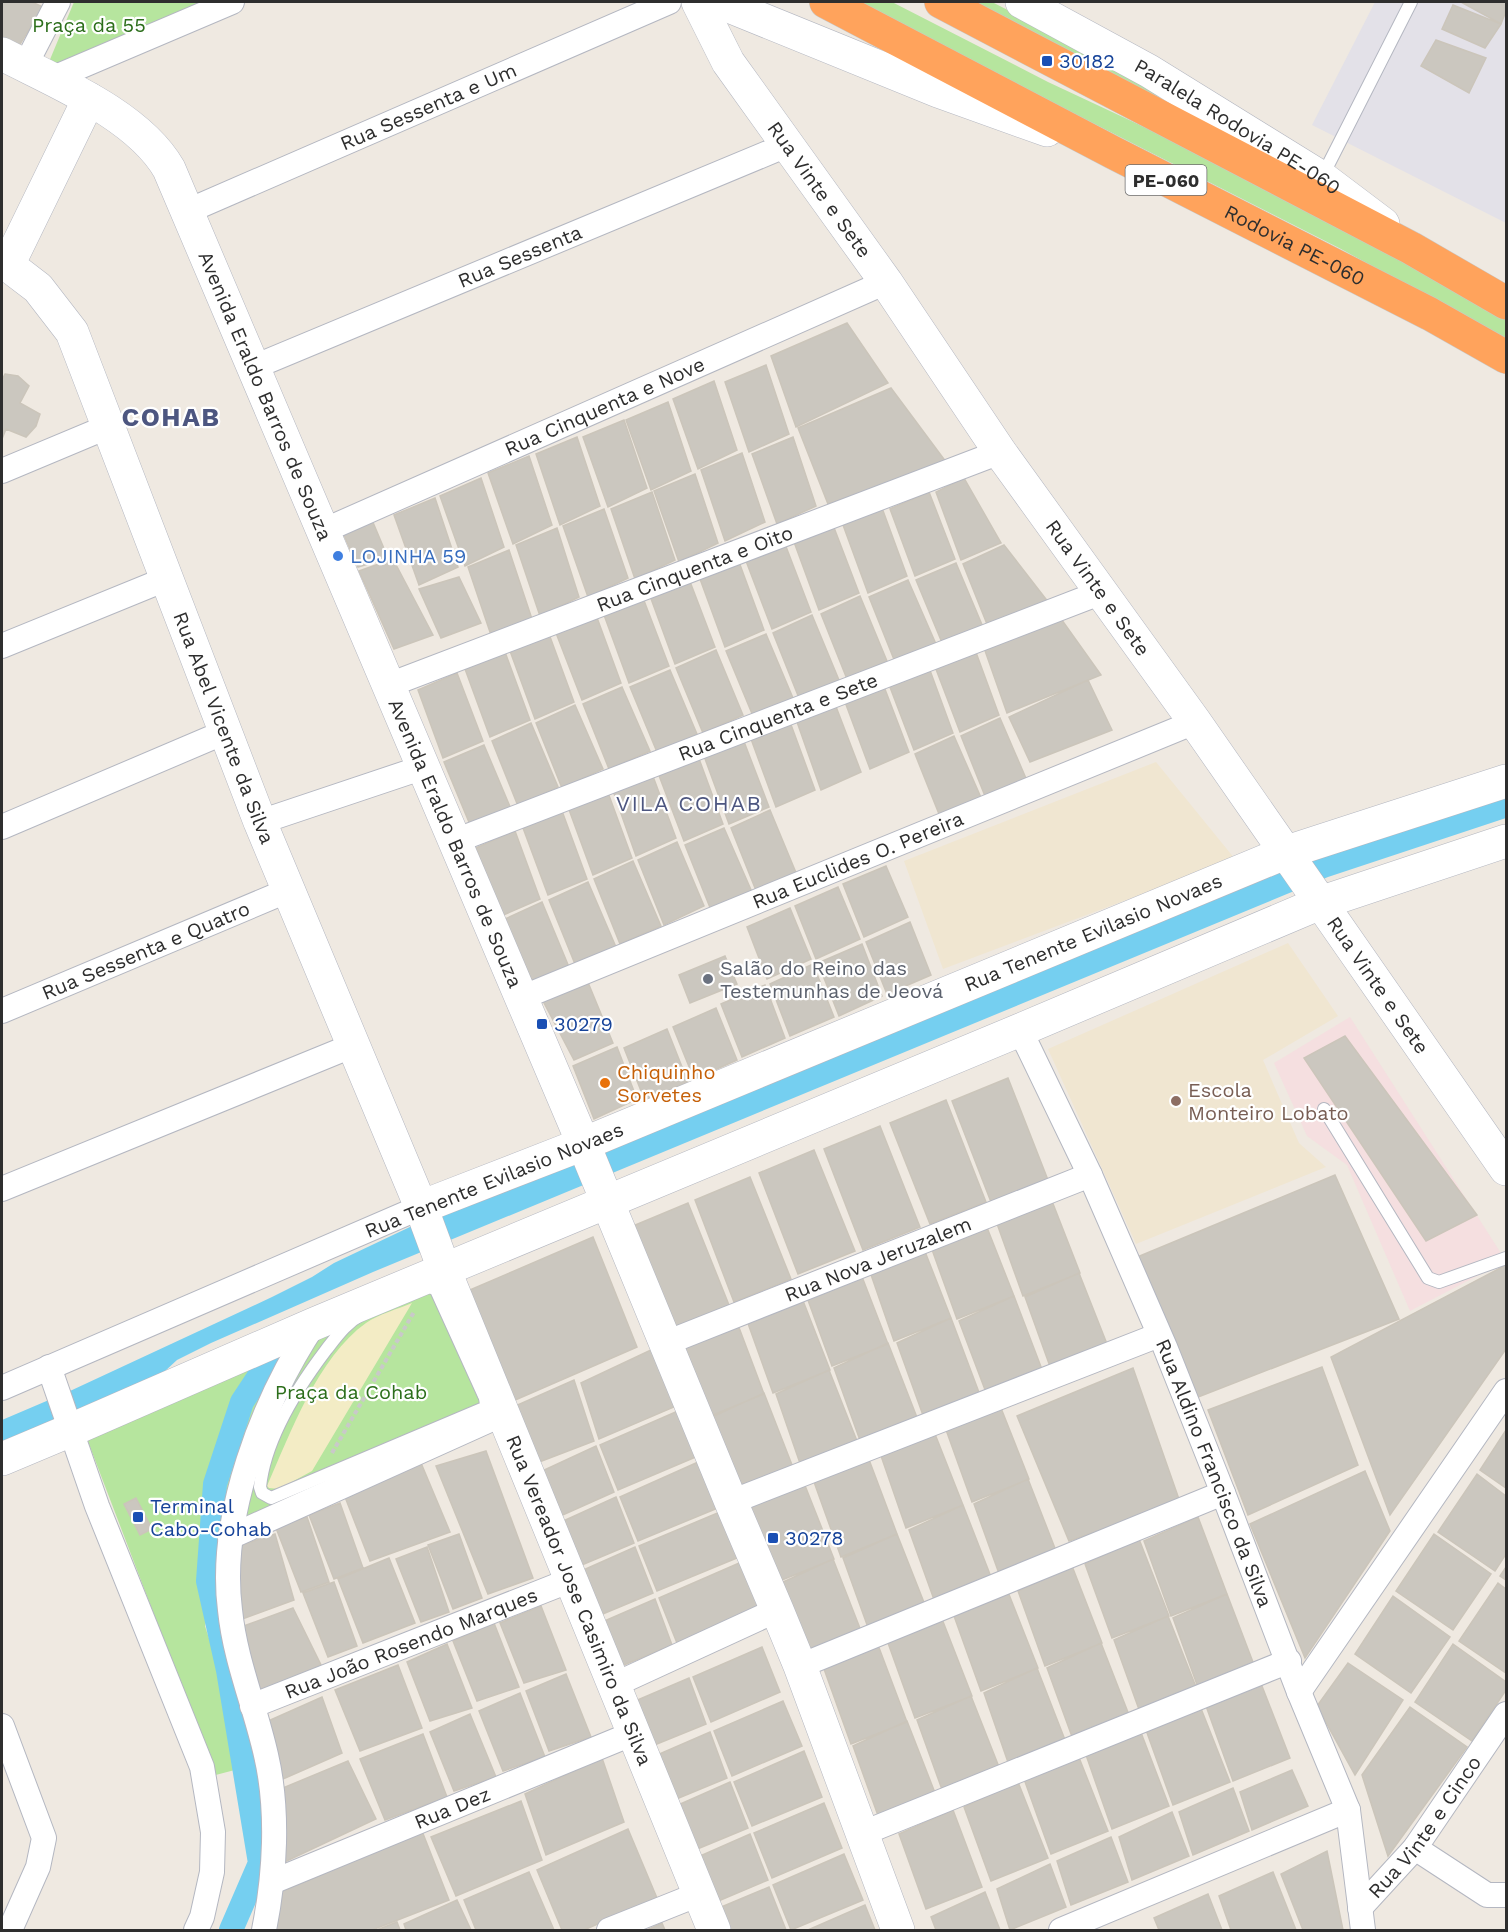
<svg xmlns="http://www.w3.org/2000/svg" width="1508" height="1932" font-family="'Work Sans',sans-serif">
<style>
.industrial{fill:#e3e1e8}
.education{fill:#f0e6d1}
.medical{fill:#f5dfe0}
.green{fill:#b6e59e}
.sand{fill:#f3ecc5}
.water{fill:#75cff0}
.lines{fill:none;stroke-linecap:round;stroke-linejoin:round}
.canal{stroke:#75cff0;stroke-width:24}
.building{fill:#cbc7bf;stroke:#cbc5ba;stroke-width:1.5}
.lane-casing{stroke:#b4b7c1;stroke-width:14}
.street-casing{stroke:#b4b7c1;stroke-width:26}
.secondary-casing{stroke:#b4b7c1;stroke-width:34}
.highway-casing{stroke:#c9c9c9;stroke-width:34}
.path{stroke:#c9c9c9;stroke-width:4;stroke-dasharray:4.5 3;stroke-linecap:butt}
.lane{stroke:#fff;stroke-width:12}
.street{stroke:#fff;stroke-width:24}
.secondary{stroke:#fff;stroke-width:33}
.highway{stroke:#ffa35c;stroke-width:33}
.transit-dot{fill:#1a4fb4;stroke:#fff;stroke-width:2}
.shop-dot{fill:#3f7fe0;stroke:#fff;stroke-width:2}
.worship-dot{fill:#6b7280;stroke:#fff;stroke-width:2}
.food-dot{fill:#e8710a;stroke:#fff;stroke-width:2}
.education-dot{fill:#8d6e63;stroke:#fff;stroke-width:2}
.labels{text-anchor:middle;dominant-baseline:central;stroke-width:4.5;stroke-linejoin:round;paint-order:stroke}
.shield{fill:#fff;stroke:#6d6d6d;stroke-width:1.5}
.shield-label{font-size:18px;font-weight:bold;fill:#2e2e2e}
.park-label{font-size:20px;fill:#2c6e1b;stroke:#fff}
.transit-label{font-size:20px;fill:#164399;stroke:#fff;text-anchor:start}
.street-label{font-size:20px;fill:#2e2e2e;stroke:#fff}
.shop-label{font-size:20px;fill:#366cbe;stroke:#fff;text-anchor:start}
.worship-label{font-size:20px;fill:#5b616d;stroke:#fff;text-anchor:start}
.food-label{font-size:20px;fill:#c56008;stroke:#fff;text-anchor:start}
.education-label{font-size:20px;fill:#785e54;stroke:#fff;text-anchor:start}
.quarter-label{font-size:22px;letter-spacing:1.5px;fill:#4d5680;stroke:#fff}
.district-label{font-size:26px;font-weight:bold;letter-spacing:1.5px;fill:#4d5680;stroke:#fff}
</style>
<rect width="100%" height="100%" fill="#efe9e1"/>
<path class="industrial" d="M1375,2H1506V223L1312,125Z"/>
<path class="education" d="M1156,762L1235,859L943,969L904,861Z
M1288,943L1338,1016L1263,1060L1299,1143L1326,1167L1136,1244L1048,1049Z"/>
<path class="medical" d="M1350,1017L1506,1261L1410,1311L1347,1165L1307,1136L1274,1063Z"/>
<path class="green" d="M74,2H209L46,69Z
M854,2H892L1048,82L1187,147L1316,213L1506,320V340L1341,249Z
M952,2H992L1206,112L1203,131Z
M431,1277L493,1405L223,1530L205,1626L250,1766L208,1777V1756L87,1439Z"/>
<path class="sand" d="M412,1303L312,1471L279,1489L269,1488L267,1486C290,1434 318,1357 366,1323C379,1314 398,1309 412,1303Z"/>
<path class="water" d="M1506,796V818L1328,877L373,1272L211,1343L177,1360L164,1372L81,1411L2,1441V1420L70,1391L272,1297L312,1277L334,1263L412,1226L1275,871Z"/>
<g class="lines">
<path class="canal" d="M231,1930L260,1863L228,1670L208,1581L215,1484L242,1402L269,1361"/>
</g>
<path class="building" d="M2,2H32L43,7L17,49L2,41Z
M1461,2H1506V11L1501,24Z
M1453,5L1501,24L1485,48L1442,29Z
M1436,40L1486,58L1469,93L1421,66Z
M847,323L888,383L796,427L771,356Z
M766,365L789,434L749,452L725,382Z
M5,374L18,376L29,386L20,403L40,414L36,426L26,437L6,429L2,439V380Z
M714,381L737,450L698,469L673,399Z
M891,388L946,462L828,504L798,428Z
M668,402L691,471L651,490L626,420Z
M624,420L647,488L608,507L583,437Z
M577,437L600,506L560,525L536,454Z
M793,437L816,506L777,524L752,454Z
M742,453L765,522L725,541L701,470Z
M529,456L552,525L513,544L488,473Z
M695,474L718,543L679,562L654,491Z
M481,478L504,547L465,566L440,496Z
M964,478L1001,543L961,560L936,492Z
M652,492L675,560L635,579L611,509Z
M929,492L955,559L915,576L890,509Z
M435,498L458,567L419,585L394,515Z
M882,508L907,576L868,593L843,525Z
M604,509L628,578L588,597L563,526Z
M372,520L388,558L358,567L343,533Z
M833,525L859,593L819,610L794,542Z
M557,528L579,597L540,616L516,545Z
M785,544L811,612L772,629L746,561Z
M1004,545L1052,607L989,629L963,564Z
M509,550L532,619L492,638L468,567Z
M393,559L433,635L394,649L359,571Z
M739,562L764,630L725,647L700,579Z
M956,563L983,627L943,645L916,580Z
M459,577L481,623L441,638L419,589Z
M689,579L715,647L675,664L650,596Z
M908,580L936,644L895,662L869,597Z
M860,596L887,661L847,679L821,614Z
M643,598L669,666L629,683L604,615Z
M596,615L621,683L582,700L556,633Z
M812,615L839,680L799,698L773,633Z
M1059,616L1101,675L1007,713L983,645Z
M549,634L574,702L535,719L510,651Z
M766,634L793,698L753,716L726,651Z
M974,647L999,715L960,732L934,664Z
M716,650L743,715L703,733L676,668Z
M505,652L530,720L490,737L465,669Z
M928,665L953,733L914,750L888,682Z
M670,670L697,734L657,752L630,687Z
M457,673L483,741L443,758L418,690Z
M1088,680L1112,730L1030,762L1009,717Z
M883,684L909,752L870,769L845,702Z
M622,687L650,751L609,769L583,704Z
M835,704L861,772L821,790L797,722Z
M575,705L603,769L562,788L536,723Z
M1000,718L1028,783L987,801L961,736Z
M790,722L815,790L776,807L751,739Z
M531,723L558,787L518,806L492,741Z
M954,736L982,800L941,819L915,754Z
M743,739L769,807L729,824L704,756Z
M484,745L511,809L471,827L444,762Z
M698,756L723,824L684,841L658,773Z
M651,771L676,838L636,856L612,788Z
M607,790L632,858L593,875L568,807Z
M770,810L797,875L757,893L731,828Z
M562,811L587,879L548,895L523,828Z
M724,828L752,892L711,910L685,845Z
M515,831L540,899L501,916L476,848Z
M677,842L704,906L664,925L638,860Z
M633,861L661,926L620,944L594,879Z
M886,866L908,917L864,937L843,884Z
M588,882L616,947L575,964L549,900Z
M838,887L860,939L816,959L795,906Z
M542,902L569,967L529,985L503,920Z
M790,908L811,959L767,979L747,927Z
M910,922L931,975L887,994L866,942Z
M862,944L882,996L839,1016L818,963Z
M725,956L737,984L690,1003L679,975Z
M813,964L834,1017L790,1036L770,984Z
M587,980L613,1043L574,1060L542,999Z
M765,985L785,1038L742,1057L721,1004Z
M716,1008L737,1060L694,1079L673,1027Z
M667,1029L688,1082L645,1101L624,1048Z
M1345,1036L1477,1215L1426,1241L1304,1058Z
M617,1047L637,1099L594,1119L573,1066Z
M1008,1078L1048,1180L991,1202L952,1101Z
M946,1100L986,1202L930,1224L890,1123Z
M880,1126L920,1227L863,1250L824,1149Z
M814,1150L855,1251L798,1274L759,1173Z
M1335,1175L1399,1319L1193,1399L1135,1258Z
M750,1177L791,1279L734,1302L695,1200Z
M1050,1196L1080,1273L1023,1296L996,1221Z
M688,1203L729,1305L672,1328L633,1226Z
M984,1220L1014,1296L957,1319L930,1244Z
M593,1237L637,1347L506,1404L463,1293Z
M922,1244L951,1318L894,1341L868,1266Z
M1506,1265V1349L1390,1515L1331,1357Z
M859,1269L888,1344L832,1366L805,1292Z
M1079,1273L1109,1349L1052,1372L1025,1297Z
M800,1293L830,1370L773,1393L746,1318Z
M1014,1296L1043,1372L987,1395L959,1321Z
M735,1317L764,1394L708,1417L681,1341Z
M951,1318L980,1395L924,1418L897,1343Z
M888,1343L918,1420L861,1443L834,1368Z
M653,1349L681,1404L599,1439L581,1383Z
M1322,1367L1358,1465L1248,1515L1208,1410Z
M1133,1368L1180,1502L1069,1541L1017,1416Z
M829,1370L859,1446L802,1469L776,1394Z
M574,1380L594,1441L534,1464L511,1408Z
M764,1393L794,1470L737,1493L710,1418Z
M999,1403L1029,1479L972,1502L945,1427Z
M687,1407L705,1453L618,1490L600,1445Z
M933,1429L963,1505L906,1528L880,1453Z
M1506,1430V1488L1480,1470Z
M596,1446L614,1492L556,1518L538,1473Z
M486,1451L533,1578L488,1594L436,1466Z
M868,1457L897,1534L841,1557L814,1482Z
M707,1458L725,1505L638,1541L620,1497Z
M421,1463L450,1532L370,1561L345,1497Z
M1365,1471L1390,1531L1305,1658L1250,1524Z
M1477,1474L1506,1496V1554L1495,1571L1438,1532Z
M1028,1479L1058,1556L1001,1579L974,1504Z
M804,1483L834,1559L777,1582L750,1507Z
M616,1497L634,1543L577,1567L559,1523Z
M136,1498L152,1529L140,1535L124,1504Z
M340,1503L363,1568L334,1579L309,1515Z
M963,1505L993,1582L936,1605L909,1530Z
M727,1509L744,1555L657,1591L639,1546Z
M307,1517L329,1582L301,1592L276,1528Z
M1198,1517L1227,1594L1171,1616L1144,1541Z
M275,1534L294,1600L237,1621L230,1549Z
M459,1534L482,1598L453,1609L428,1545Z
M897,1534L927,1610L870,1633L843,1558Z
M1434,1534L1491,1574L1453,1630L1396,1591Z
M1139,1539L1169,1616L1112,1638L1085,1564Z
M427,1547L449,1612L421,1622L396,1559Z
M635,1547L653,1593L598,1616L579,1572Z
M389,1558L415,1623L363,1643L338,1579Z
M833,1559L863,1636L806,1659L779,1584Z
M746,1560L764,1606L677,1643L659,1598Z
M1072,1566L1102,1643L1045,1666L1018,1591Z
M1506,1567V1580L1500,1576Z
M334,1582L357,1646L328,1657L303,1593Z
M1498,1583L1506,1589V1673L1459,1641Z
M1008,1592L1038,1668L981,1691L954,1616Z
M1227,1594L1256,1670L1200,1693L1173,1618Z
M1393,1596L1450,1637L1411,1693L1355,1654Z
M655,1599L672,1645L619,1667L600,1623Z
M541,1606L566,1670L524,1683L500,1623Z
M293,1608L321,1665L252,1695L238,1628Z
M1168,1616L1198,1692L1141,1715L1114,1640Z
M942,1619L972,1696L915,1718L888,1643Z
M494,1623L519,1687L477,1701L453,1641Z
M1101,1643L1131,1720L1074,1742L1047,1668Z
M447,1644L472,1708L430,1721L407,1662Z
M1453,1644L1506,1682V1690L1472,1741L1415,1702Z
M878,1645L907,1722L851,1744L824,1669Z
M762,1647L780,1692L711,1722L693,1677Z
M1348,1663L1403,1700L1355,1775L1317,1706Z
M398,1665L422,1728L360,1751L335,1690Z
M1037,1668L1067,1745L1010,1768L984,1693Z
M566,1674L591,1737L549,1751L526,1691Z
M689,1678L706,1724L652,1746L633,1702Z
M1260,1681L1290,1758L1233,1781L1206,1706Z
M520,1693L545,1757L503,1771L479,1711Z
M971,1696L1001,1772L944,1795L917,1720Z
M322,1697L342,1753L283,1779L266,1722Z
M783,1701L802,1746L732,1776L714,1731Z
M1200,1706L1230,1782L1173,1805L1146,1730Z
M1410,1707L1467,1747L1388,1856L1362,1775Z
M470,1714L496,1777L454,1791L430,1732Z
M907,1721L937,1798L880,1821L853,1746Z
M1140,1730L1169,1806L1112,1829L1086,1755Z
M710,1732L727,1778L674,1800L655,1756Z
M423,1734L447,1797L385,1820L360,1759Z
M804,1751L822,1797L752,1826L734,1782Z
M1078,1755L1108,1831L1051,1854L1024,1779Z
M602,1758L624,1822L546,1855L525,1794Z
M348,1761L376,1819L276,1866L278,1790Z
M1292,1770L1308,1806L1252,1830L1240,1792Z
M730,1782L748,1828L695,1850L676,1806Z
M1018,1782L1048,1858L991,1881L964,1807Z
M1233,1788L1249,1831L1193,1855L1179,1812Z
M521,1801L542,1860L456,1896L431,1837Z
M824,1803L842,1848L772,1878L754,1833Z
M953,1810L982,1887L926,1909L899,1834Z
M1172,1812L1189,1856L1132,1880L1119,1837Z
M628,1829L657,1898L584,1930H562L537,1870Z
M422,1831L449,1900L372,1930H274L281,1892Z
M750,1834L768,1880L716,1902L698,1857Z
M1111,1837L1128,1882L1071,1905L1057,1861Z
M1327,1851L1343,1930H1303L1281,1874Z
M844,1854L863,1900L791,1930L773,1885Z
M1050,1864L1066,1907L1010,1930L997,1889Z
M529,1872L554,1930H476L464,1900Z
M1273,1872L1296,1930H1231L1219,1896Z
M769,1887L786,1930H728L719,1908Z
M985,1892L1000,1930H936L931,1917Z
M1208,1894L1222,1930H1159L1154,1918Z
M457,1900L471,1930H406L404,1924Z
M865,1905L875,1930H808Z
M397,1922L400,1930H377Z
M662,1923L665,1930H647Z"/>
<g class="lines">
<g class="lane-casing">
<path id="lane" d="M1322,177L1411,2
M1324,1109L1428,1278L1439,1282L1506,1258
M429,1286L436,1290L485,1398L486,1405L484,1408L271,1498L262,1493L260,1487C265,1439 298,1387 326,1350C337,1336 346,1323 362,1314Z"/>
</g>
<g class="street-casing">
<g id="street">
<path d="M25,66L58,2"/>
<path d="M51,79L232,2"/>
<path id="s1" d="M188,211L669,2"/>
<path id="s2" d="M254,367L787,145"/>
<path d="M2,471L107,427"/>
<path id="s3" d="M323,531L886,282"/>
<path d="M2,646L166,579"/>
<path id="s4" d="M389,685L1000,452"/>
<path d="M260,822L424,767"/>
<path d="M2,827L225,732"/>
<path id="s5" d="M455,841L1102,592"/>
<path id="s6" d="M521,998L1195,722"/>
<path id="s7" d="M2,1011L289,890"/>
<path id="s8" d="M1020,1030L1090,1175L1165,1347L1223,1493L1299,1692L1348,1810L1363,1930"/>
<path d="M2,1189L354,1045"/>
<path id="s9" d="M666,1343L1090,1175"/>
<path d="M49,1367L97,1506L202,1767L213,1832L212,1872L202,1917L196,1930"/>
<path d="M2,1388L421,1207"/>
<path d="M731,1502L1159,1335"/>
<path d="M230,1537L503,1414"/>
<path d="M800,1666L1223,1493"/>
<path d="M614,1685L777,1610"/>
<path d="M1299,1692L1506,1391"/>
<path id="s10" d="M252,1706L571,1580"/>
<path d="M2,1726L44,1838L38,1867L10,1930"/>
<path d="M861,1834L1289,1661"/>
<path d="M1415,1848L1487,1895H1506"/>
<path id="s11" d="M272,1882L634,1733"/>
<path id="s12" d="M1360,1908L1415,1848L1506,1714"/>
<path d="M264,1930C275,1875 279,1811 266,1755C255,1706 235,1660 230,1610C218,1516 263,1401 314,1324"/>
<path d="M609,1930L699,1894"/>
<path d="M1061,1930L1348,1810"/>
</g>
</g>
<g class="secondary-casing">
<g id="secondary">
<path id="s13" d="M698,2L728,62L886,282L1000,452L1195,722L1506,1169"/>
<path d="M719,2L938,91L1047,130"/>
<path id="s14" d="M1022,2L1149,71L1322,178L1383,224"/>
<path id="s15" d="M2,54C56,82 138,115 169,169L586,1150L731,1502L777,1610L800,1666L898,1930"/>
<path id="s16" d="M89,99L8,265L38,288L72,332L260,822L421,1207L444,1269L714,1930"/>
<path id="s17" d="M421,1207L583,1144L1287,852L1506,781"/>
<path d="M2,1459L71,1430L314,1324L1020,1030L1320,903L1506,841"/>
</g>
</g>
<g class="highway-casing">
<g id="highway">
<path id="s18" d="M826,2L1114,153L1430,314L1506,357"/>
<path d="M941,2L1411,248L1506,303"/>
</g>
</g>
<path class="path" d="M332,1453L414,1312"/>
<use href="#lane" class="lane"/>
<use href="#street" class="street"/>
<use href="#secondary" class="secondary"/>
<use href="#highway" class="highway"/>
</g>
<g class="transit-dot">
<rect x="1041" y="55" width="12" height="12" rx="3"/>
<rect x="536" y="1018" width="12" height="12" rx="3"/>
<rect x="132" y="1511" width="12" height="12" rx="3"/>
<rect x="767" y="1532" width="12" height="12" rx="3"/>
</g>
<circle class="shop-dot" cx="338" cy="556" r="6"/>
<circle class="worship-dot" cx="708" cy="979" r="6"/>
<circle class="food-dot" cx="605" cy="1083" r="6"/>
<circle class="education-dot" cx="1176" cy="1101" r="6"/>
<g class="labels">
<rect class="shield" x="1125.5" y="165" width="81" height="30" rx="4.5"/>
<g class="shield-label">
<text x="1166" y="180">PE-060</text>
</g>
<g class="park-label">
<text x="89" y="25">Praça da 55</text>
<text x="351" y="1392">Praça da Cohab</text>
</g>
<g class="transit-label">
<text x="1059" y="61">30182</text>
<text x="554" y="1024">30279</text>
<text x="150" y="1506">Terminal<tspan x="150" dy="23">Cabo-Cohab</tspan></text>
<text x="785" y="1538">30278</text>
</g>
<g class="street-label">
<text stroke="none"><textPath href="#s1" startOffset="262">Rua Sessenta e Um</textPath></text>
<text stroke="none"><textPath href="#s14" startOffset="249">Paralela Rodovia PE-060</textPath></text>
<text stroke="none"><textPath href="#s13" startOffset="224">Rua Vinte e Sete</textPath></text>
<text stroke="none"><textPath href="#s18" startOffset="528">Rodovia PE-060</textPath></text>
<text stroke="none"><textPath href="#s2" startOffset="288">Rua Sessenta</textPath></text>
<text stroke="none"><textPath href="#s15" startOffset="452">Avenida Eraldo Barros de Souza</textPath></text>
<text stroke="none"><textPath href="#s3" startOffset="308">Rua Cinquenta e Nove</textPath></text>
<text stroke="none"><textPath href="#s4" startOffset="327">Rua Cinquenta e Oito</textPath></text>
<text stroke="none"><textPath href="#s13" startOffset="710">Rua Vinte e Sete</textPath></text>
<text stroke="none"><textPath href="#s5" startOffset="346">Rua Cinquenta e Sete</textPath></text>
<text stroke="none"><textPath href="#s16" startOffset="702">Rua Abel Vicente da Silva</textPath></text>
<text stroke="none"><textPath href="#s15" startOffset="938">Avenida Eraldo Barros de Souza</textPath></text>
<text stroke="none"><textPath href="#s6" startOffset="364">Rua Euclides O. Pereira</textPath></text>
<text stroke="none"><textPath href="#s17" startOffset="726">Rua Tenente Evilasio Novaes</textPath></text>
<text stroke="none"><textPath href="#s7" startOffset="156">Rua Sessenta e Quatro</textPath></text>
<text stroke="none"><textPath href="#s13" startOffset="1196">Rua Vinte e Sete</textPath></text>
<text transform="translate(494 1180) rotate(-22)">Rua Tenente Evilasio Novaes</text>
<text stroke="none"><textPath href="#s9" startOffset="228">Rua Nova Jeruzalem</textPath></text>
<text stroke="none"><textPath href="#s8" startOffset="484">Rua Aldino Francisco da Silva</textPath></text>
<text stroke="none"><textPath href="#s16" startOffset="1644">Rua Vereador Jose Casimiro da Silva</textPath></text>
<text stroke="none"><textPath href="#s10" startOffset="171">Rua João Rosendo Marques</textPath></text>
<text stroke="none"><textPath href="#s11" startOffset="195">Rua Dez</textPath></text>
<text stroke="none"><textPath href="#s12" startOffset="104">Rua Vinte e Cinco</textPath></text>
</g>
<g class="shop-label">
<text x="350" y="556">LOJINHA 59</text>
</g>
<g class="worship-label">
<text x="720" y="968">Salão do Reino das<tspan x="720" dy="23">Testemunhas de Jeová</tspan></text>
</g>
<g class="food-label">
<text x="617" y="1072">Chiquinho<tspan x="617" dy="23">Sorvetes</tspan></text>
</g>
<g class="education-label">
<text x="1188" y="1090">Escola<tspan x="1188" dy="23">Monteiro Lobato</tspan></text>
</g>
<g class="quarter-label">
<text x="689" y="803">VILA COHAB</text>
</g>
<g class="district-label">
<text x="171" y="417">COHAB</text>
</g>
</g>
<rect width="1508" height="1932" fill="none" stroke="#2e2e2e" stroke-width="6"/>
</svg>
